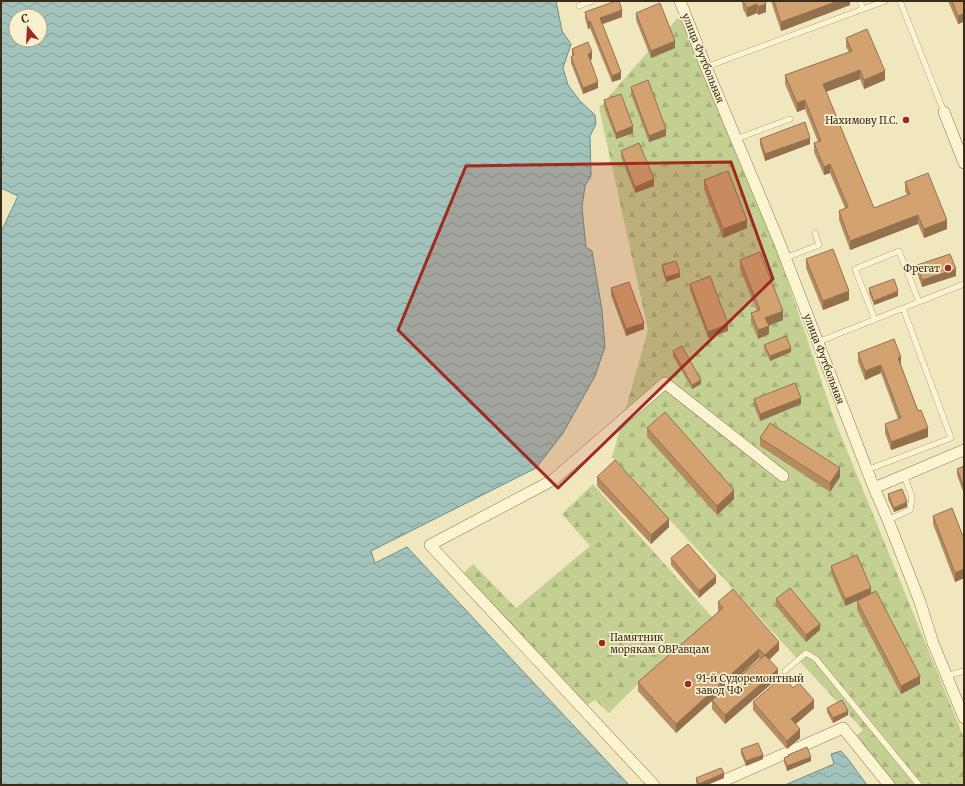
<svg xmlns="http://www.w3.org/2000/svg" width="965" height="786" font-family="Merriweather,serif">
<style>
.forest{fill:url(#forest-firs)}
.water{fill:url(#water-waves);stroke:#68918b;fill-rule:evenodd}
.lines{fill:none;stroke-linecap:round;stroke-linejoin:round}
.lane-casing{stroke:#8b7755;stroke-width:6}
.street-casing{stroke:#8b7755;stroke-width:12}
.lane{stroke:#fcf3d1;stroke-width:5.5}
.street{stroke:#fcf3d1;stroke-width:11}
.wall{fill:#b58b60;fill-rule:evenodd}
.shaded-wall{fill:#94714e}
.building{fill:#d3a270;stroke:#94714e}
.marked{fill:#9f2b20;fill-opacity:0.2;stroke:#9f2b20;stroke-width:3;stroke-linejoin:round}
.poi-dot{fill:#9f2b20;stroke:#f8f0ce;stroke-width:1.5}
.labels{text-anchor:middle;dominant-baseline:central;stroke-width:3.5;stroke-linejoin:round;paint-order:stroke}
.street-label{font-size:10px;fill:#392c1b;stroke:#f8f0ce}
.poi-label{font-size:10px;fill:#392c1b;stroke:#f8f0ce;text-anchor:end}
</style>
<defs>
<pattern id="forest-firs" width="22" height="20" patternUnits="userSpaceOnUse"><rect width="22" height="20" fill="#c3d091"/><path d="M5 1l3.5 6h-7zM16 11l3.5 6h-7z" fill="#a8b37c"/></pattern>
<pattern id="water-waves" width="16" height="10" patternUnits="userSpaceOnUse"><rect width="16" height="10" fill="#a2c2bc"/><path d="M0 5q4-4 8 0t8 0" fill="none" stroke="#859e98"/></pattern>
</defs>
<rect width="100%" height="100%" fill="#f1e7be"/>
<path class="forest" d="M680,15L776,247L835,421L964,738V785H883L848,742L863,730L612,457L648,330L599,108Z
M593,484L712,617L637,685L609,713L595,700L584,707L463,574L473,564L516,608L590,546L562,514Z"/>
<path class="water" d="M1,1H556L562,31L571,44L563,68L568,85L580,101L595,115L596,124L590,136L591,176L585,186L582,207L586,247L592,251L602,310L605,347L595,376L563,433L536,468L371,551L375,563L407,547L629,785H1V232L18,196L1,188V169L4,158L1,157ZM16,16H40V40H16Z
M841,751L848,759L867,785H785L834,764L831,754Z"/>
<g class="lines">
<g class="lane-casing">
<path id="lane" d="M860,1L863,9
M900,1L944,112
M579,6L592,1
M706,67L885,1
M736,139L790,119
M785,258L819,245L815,233
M875,320L855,269L899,251L919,302
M818,342L964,284
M867,470L951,438L903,308
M888,520L910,510L912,497L904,475
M785,671L806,653L816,659L919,785
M946,676L964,671"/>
</g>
<g class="street-casing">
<path id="street" d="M680,1L706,67L780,244L874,488L888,520L920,602L933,643L964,718
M944,112L964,163
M874,488L964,450
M654,785L430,545L553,480L665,383L783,476
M714,785L843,728L889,785"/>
</g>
<use href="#lane" class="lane"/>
<use href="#street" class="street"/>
</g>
<path class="wall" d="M742,1H765L766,12L758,15L757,13L747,17L743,9Z
M771,1H850V5L781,31Z
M948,1H964V25L963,22L958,24Z
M585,12L622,17L602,24L621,79L612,82L590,28L588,29L585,18Z
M636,13L675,48L651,58L636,20Z
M846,38L885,80L864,89L860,79L826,92L874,208L907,195L905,191V182L947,229L924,238L918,224L850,250L839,220V211L845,208L830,173L824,175L814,152V143L818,142L805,109L797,112L785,84V75L849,52L846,47Z
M572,49L592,59L590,60L598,88L583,94L571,63V57L572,56Z
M631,87L666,136L649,142L631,94Z
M604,100L633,133L616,139L604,107Z
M760,139L810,144L765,161L760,145Z
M621,151L654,186L635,193L621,157Z
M704,180L747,228L723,238L704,189Z
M806,259L849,300L823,310L806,268Z
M740,260L783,320L769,326V334L758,339L751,322V313L757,311L740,269Z
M662,265L680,277L666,282L662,270Z
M917,265L956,276L922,287L917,272Z
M690,284L728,331L708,338L690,290Z
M611,288L644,329L626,336L611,295Z
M869,288L898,296L874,305L869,293Z
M764,345L791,352L770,361L764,349Z
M673,351L701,384L692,389L673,356Z
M858,353L901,366L928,437L891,450L885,433V424L898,419L881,373L865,380L858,362Z
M754,399L801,404L760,421L754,406Z
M647,428L734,499L717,515L647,437Z
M760,438L840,477L830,492L760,446Z
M964,466V494L957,475V469Z
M597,477L669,527L651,544L597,486Z
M888,494L907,507L894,512L888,499Z
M933,516L964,539V578L955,582L933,524Z
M671,558L716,583L699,598L671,565Z
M831,566L871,594L920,684L901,694L857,610V601L862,598L845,606L831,573Z
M963,589H964V601L963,598Z
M776,599L820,630L806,642L776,606Z
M718,602L779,650L769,660L778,678L725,724L712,709V701L676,733L638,691V682L718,612ZM759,658L760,659L731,684Z
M793,688L814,708L796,724L800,738L787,749L753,710V702Z
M827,708L848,715L833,723L827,712Z
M741,749L763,759L746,766L741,754Z
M788,755L811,761L787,771L784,762V758L788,756Z
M696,778H724L707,785H698L696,783Z"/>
<path class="shaded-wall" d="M838,1H850V5L781,31V22Z
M757,4V13L747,17V8Z
M766,4V12L758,15V7Z
M622,10V17L600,25V18Z
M963,14V22L958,24V16Z
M590,21V28L588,29V22Z
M675,41V48L651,58V51Z
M592,52V59L588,61V54Z
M860,70V79L823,93V84Z
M885,71V80L864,89V80Z
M621,72V79L612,82V76Z
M598,82V88L583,94V88Z
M805,100V109L797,112V103Z
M633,126V133L616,139V133Z
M666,129V136L649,142V136Z
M810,138V144L765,161V154Z
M830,164V173L824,175V167Z
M654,179V186L635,193V187Z
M918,215V224L850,250V241Z
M747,220V228L723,238V229Z
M947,220V229L924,238V229Z
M956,269V276L922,287V280Z
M680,273V277L666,282V277Z
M849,291V300L823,310V301Z
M898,291V296L874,305V301Z
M783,311V320L765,327V318Z
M644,323V329L626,336V329Z
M728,324V331L708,338V332Z
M769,326V334L758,339V330Z
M791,348V352L770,361V356Z
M901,357V366L898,367V358Z
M881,365V373L865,380V371Z
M701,380V384L692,389V385Z
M801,398V404L760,421V414Z
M928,428V437L891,450V442Z
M840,468V477L830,492V483Z
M734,490V499L717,515V506Z
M907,502V507L894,512V508Z
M669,519V527L651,544V535Z
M964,569V578L955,582V573Z
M716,576V583L699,598V591Z
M871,588V595L845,606V599Z
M820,624V630L806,642V635Z
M779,642V650L765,664V655Z
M759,649V658L676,733V724Z
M778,669V678L725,724V715Z
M920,676V684L901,694V686Z
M814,700V708L791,728V719Z
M848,711V715L833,723V718Z
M800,729V738L787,749V741Z
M763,755V759L746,766V761Z
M811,757V761L787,771V766Z
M724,773V778L707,785H699V784Z"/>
<path class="building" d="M616,1H619L622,10L600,18L621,72L612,76L590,21L588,22L585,12Z
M743,1H765L766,4L758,7L757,4L747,8Z
M774,1H838L781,22Z
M952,1H964V16L963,14L958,16Z
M660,3L675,41L651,51L636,13Z
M867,29L885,71L864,80L860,70L823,84L874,208L910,194L905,182L928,173L947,220L924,229L918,215L850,241L839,211L848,207L830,164L824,167L814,143L821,141L805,100L797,103L785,75L852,51L846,38Z
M588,42L592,52L588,54L598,82L583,88L571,57L574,55L572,49Z
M648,80L666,129L649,136L631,87Z
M621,94L633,126L616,133L604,100Z
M805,122L810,138L765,154L760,139Z
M639,143L654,179L635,187L621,151Z
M728,171L747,220L723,229L704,180Z
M833,249L849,291L823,301L806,259Z
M760,252L783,311L765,318L769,326L758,330L751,313L760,310L740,260Z
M950,254L956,269L922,280L917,265Z
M676,261L680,273L666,277L662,265Z
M710,276L728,324L708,332L690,284Z
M894,279L898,291L874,301L869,288Z
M629,282L644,323L626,329L611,288Z
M786,336L791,348L770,356L764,345Z
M894,339L901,357L898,358L918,411L921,410L928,428L891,442L885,424L901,418L881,365L865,371L858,353Z
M682,346L701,380L692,385L673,351Z
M795,383L801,398L760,414L754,399Z
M665,412L734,490L717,506L647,428Z
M770,423L840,468L830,483L760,438Z
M615,460L669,519L651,535L597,477Z
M964,466V488L957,469Z
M902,489L907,502L894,508L888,494Z
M952,508L964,539V569L955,573L933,516Z
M688,544L716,576L699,591L671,558Z
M857,555L871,588L845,599L831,566Z
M790,588L820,624L806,635L776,599Z
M733,589L779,642L765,655L778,669L725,715L712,700L765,655L759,649L676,724L638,682L723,608L718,602Z
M876,591L920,676L901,686L857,601Z
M783,676L793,688L799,683L814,700L791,719L800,729L787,741L753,702Z
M842,700L848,711L833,718L827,708Z
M758,743L763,755L746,761L741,749Z
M807,747L811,757L787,766L784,758L789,756L788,755Z
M721,768L724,773L699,784L696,778Z"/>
<path class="marked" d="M731,162L773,279L558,488L398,330L466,166Z"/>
<g class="poi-dot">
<circle cx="906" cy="120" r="4"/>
<circle cx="948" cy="268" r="4"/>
<circle cx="602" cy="643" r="4"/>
<circle cx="688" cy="684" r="4"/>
</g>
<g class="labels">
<g class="street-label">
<text transform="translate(703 58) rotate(68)">улица Футбольная</text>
<text transform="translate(824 359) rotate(69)">улица Футбольная</text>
</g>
<g class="poi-label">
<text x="898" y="120">Нахимову П.С.</text>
<text x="940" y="268">Фрегат</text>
<text x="610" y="637" text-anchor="start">Памятник<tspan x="610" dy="12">морякам ОВРавцам</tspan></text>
<text x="696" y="678" text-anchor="start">91-й Судоремонтный<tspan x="696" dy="12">завод ЧФ</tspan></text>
</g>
</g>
<rect width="965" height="786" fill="none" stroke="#392c1b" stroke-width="4"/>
<g transform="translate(28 28) rotate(342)"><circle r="19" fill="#f8f0ce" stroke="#aca286"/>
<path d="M0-3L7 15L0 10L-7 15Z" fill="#9f2b20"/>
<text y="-6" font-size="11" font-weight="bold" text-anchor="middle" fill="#392c1b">С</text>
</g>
</svg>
